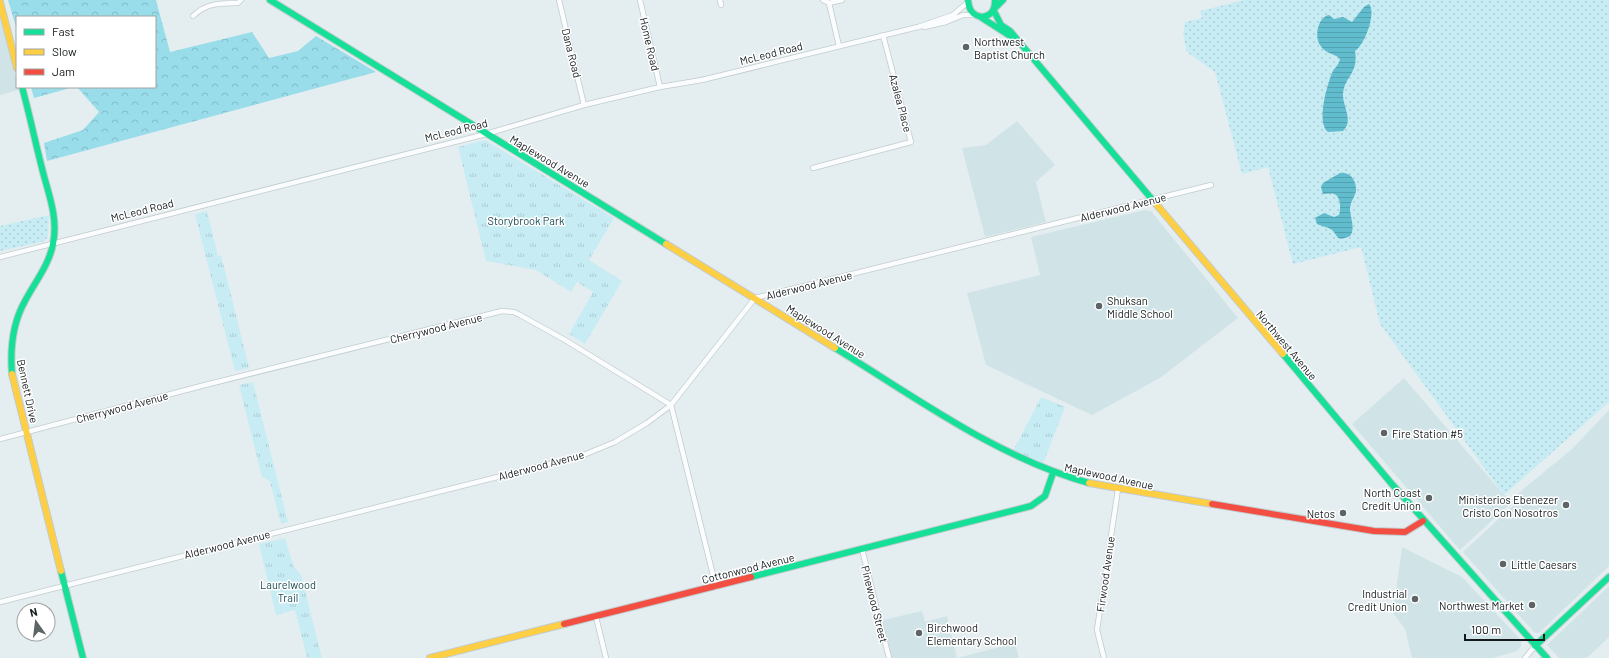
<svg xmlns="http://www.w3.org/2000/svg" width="1609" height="658" font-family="Barlow,sans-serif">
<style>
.built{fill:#d0e4e8}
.grass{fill:url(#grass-dots)}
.forest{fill:url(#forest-crowns)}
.park{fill:url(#park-tufts)}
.water{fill:url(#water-rules)}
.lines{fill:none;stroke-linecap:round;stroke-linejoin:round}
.street-casing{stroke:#c2cbcd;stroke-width:6}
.fast-casing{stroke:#c2cbcd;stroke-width:8}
.slow-casing{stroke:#c2cbcd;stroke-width:8}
.jam-casing{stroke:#c2cbcd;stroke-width:8}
.street{stroke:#fbfcfd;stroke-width:4.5}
.fast{stroke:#16e098;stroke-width:6}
.slow{stroke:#ffcf43;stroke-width:6}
.jam{stroke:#f24e42;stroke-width:6}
.poi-dot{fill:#5d6466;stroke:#fff;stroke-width:1.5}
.labels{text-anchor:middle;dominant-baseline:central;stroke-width:3;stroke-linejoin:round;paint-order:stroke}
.poi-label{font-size:11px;fill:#141a1c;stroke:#fff;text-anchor:start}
.street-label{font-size:11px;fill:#141a1c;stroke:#fff}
.park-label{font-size:11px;fill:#184b55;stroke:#fff}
</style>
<defs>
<pattern id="grass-dots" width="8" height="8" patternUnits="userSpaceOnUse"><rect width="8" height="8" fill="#c8ecf4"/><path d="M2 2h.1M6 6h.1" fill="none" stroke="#abcad1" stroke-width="1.8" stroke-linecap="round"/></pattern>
<pattern id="forest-crowns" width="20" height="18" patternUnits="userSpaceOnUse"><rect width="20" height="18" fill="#99ddeb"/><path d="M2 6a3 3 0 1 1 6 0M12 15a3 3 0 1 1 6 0" fill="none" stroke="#83bdc9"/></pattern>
<pattern id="park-tufts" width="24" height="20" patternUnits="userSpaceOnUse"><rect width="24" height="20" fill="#c8ecf4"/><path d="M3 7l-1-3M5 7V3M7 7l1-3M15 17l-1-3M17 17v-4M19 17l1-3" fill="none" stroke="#abcad1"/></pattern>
<pattern id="water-rules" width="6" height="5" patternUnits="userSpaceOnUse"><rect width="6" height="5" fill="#61bdce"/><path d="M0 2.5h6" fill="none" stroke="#53a2b0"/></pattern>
</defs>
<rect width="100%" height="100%" fill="#e4eef0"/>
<path class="built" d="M0,17L19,90L0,95Z
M1017,121L1055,165L1036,182L1046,222L985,237L962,148L986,145Z
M1145,210L1151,211L1238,318L1160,378L1092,415L986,365L967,293L1040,275L1031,237Z
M1404,378L1511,503L1460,550L1352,424Z
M1609,410V566L1539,633H1535L1463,552L1519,500L1515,496L1572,449Z
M1402,547L1462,577L1521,640V646L1517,651L1493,658H1412L1405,629L1393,613Z
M1609,586V637L1587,658H1559L1547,645Z
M922,611L925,622L947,616L957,658L1015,643L1019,658H892L883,620Z"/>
<path class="grass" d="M1244,0H1609V402L1504,495L1380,324L1361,247L1293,264L1268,167L1242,174L1215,72L1187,52L1183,35L1185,22L1202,18L1200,11Z
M49,215L48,236L45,241L0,251V226Z"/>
<path class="forest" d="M8,0H156L170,52L252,32L269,58L298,51L316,36L376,72L47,161L44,143L83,130L99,112L77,87H155V17H17V30Z
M31,87H74L34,98Z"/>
<path class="park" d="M485,140L614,218L589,260L622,281L585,344L569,334L593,292L577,282L571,292L536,270L486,261L458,147Z
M207,211L218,256L221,255L249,368L235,371L195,214Z
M253,382L288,522L281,524L270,481L262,477L239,385Z
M1041,397L1065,407L1043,464L1013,451Z
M285,538L293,565L301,575L322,658H307L295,610L276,615L259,544Z"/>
<path class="water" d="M1369,4C1377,13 1364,46 1355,51C1359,74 1344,76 1343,95C1343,107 1354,121 1343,131L1328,132C1316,123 1327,85 1332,73C1334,68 1339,65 1340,59C1335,53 1326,55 1320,45C1314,36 1318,17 1329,15L1334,19L1343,17L1352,22L1364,7Z
M1340,173C1350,171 1357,181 1356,191C1355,197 1350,202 1350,209C1350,217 1356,229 1350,236C1336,242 1339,237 1332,230C1328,227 1321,226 1317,224L1315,218L1324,213L1334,217L1339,215C1341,210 1341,196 1334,194C1331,193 1326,194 1323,194L1321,187L1323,183Z"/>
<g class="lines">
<g class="street-casing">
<path id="street" d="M559,0L584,105
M640,0L660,87
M720,0L721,5
M823,0L829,3L839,46
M829,3L842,0
M193,16C206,3 221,3 238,3L241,0
M924,27L946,22L963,15H974
M813,168L911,142L883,35
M0,257L486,134L584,105L660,87L702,80L918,27L953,15L968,2
M0,439L205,385L502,311L514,312L520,315L565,340L671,405L716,587
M862,549L889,658
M0,602L581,456L615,442L647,423L671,405L755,298L1211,185
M596,617L606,658
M1104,658L1097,630L1118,489
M1525,658L1535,646"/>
</g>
<g class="fast-casing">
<path id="fast" d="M270,0L666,244
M968,0C969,10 972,15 982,17C992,15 995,10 995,0
M995,8L1003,0
M994,11L1001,25L1010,31L1156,204
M982,18L1015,39
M835,348C917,398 996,457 1089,483
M1283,354L1391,483L1547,658
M12,374C10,349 12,324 25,301C35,282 49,265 53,244C58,220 50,198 44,176C36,146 30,116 22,87
M61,571L83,658
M751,577L1031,506L1045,496L1053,473
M1535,646L1609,577"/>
</g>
<g class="slow-casing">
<path id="slow" d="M0,2L17,68
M1156,204L1283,354
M666,244L835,348
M12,374L61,571
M1089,483L1212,504
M430,658L564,624"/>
</g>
<g class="jam-casing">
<path id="jam" d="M1212,504L1374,531L1405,532L1423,521
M564,624L751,577"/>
</g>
<use href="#street" class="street"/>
<use href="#fast" class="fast"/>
<use href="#slow" class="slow"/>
<use href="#jam" class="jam"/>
</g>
<g class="poi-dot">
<circle cx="966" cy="47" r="4"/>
<circle cx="1099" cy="306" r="4"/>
<circle cx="1384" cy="433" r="4"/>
<circle cx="1429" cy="498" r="4"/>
<circle cx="1566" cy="505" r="4"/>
<circle cx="1343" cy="513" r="4"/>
<circle cx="1503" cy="564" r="4"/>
<circle cx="1415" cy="599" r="4"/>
<circle cx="1532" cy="605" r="4"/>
<circle cx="919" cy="633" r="4"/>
</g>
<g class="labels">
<g class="poi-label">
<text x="974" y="41">Northwest<tspan x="974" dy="13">Baptist Church</tspan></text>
<text x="1107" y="300">Shuksan<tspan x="1107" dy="13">Middle School</tspan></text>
<text x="1392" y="433">Fire Station #5</text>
<text x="1421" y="492" text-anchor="end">North Coast<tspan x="1421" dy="13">Credit Union</tspan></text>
<text x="1558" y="499" text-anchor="end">Ministerios Ebenezer<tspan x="1558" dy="13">Cristo Con Nosotros</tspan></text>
<text x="1335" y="513" text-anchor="end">Netos</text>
<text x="1511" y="564">Little Caesars</text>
<text x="1407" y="593" text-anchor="end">Industrial<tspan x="1407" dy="13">Credit Union</tspan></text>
<text x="1524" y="605" text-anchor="end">Northwest Market</text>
<text x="927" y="627">Birchwood<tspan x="927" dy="13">Elementary School</tspan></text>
</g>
<g class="street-label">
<text transform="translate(650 44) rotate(77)">Home Road</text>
<text transform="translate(572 53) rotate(76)">Dana Road</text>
<text transform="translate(771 53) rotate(-14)">McLeod Road</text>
<text transform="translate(901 103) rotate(75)">Azalea Place</text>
<text transform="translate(456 130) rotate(-14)">McLeod Road</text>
<text transform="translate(550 161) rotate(31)">Maplewood Avenue</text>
<text transform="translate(1123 207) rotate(-14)">Alderwood Avenue</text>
<text transform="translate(142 210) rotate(-14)">McLeod Road</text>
<text transform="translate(809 285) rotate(-14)">Alderwood Avenue</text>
<text transform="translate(436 328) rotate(-14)">Cherrywood Avenue</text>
<text transform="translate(826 331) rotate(32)">Maplewood Avenue</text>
<text transform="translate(1287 345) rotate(50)">Northwest Avenue</text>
<text transform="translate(28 391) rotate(78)">Bennett Drive</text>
<text transform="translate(122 407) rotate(-15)">Cherrywood Avenue</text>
<text transform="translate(541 465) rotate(-15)">Alderwood Avenue</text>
<text transform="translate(1109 476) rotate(12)">Maplewood Avenue</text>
<text transform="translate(227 544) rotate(-14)">Alderwood Avenue</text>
<text transform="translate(748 568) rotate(-14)">Cottonwood Avenue</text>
<text transform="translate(1105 574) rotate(-82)">Firwood Avenue</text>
<text transform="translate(875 604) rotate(76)">Pinewood Street</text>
</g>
<g class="park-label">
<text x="526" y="220">Storybrook Park</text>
<text x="288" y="584">Laurelwood<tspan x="288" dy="13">Trail</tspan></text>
</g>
</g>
<rect x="16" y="16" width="140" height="72" fill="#ffffff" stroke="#a1a3a4"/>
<rect x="24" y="29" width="20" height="6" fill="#16e098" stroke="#a1a3a4"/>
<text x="52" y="36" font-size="12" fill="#141a1c">Fast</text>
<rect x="24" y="49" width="20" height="6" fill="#ffcf43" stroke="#a1a3a4"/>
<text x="52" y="56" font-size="12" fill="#141a1c">Slow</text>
<rect x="24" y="69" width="20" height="6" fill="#f24e42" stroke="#a1a3a4"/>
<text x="52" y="76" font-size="12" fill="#141a1c">Jam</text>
<g transform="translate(36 622) rotate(346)"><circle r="19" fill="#ffffff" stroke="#a1a3a4"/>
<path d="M0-3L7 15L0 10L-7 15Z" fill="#5d6466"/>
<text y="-6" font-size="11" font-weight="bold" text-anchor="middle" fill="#141a1c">N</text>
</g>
<path d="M1465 634v6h79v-6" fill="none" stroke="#141a1c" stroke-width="2"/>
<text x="1471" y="634" font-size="12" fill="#141a1c" stroke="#ffffff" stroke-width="3" paint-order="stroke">100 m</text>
</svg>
